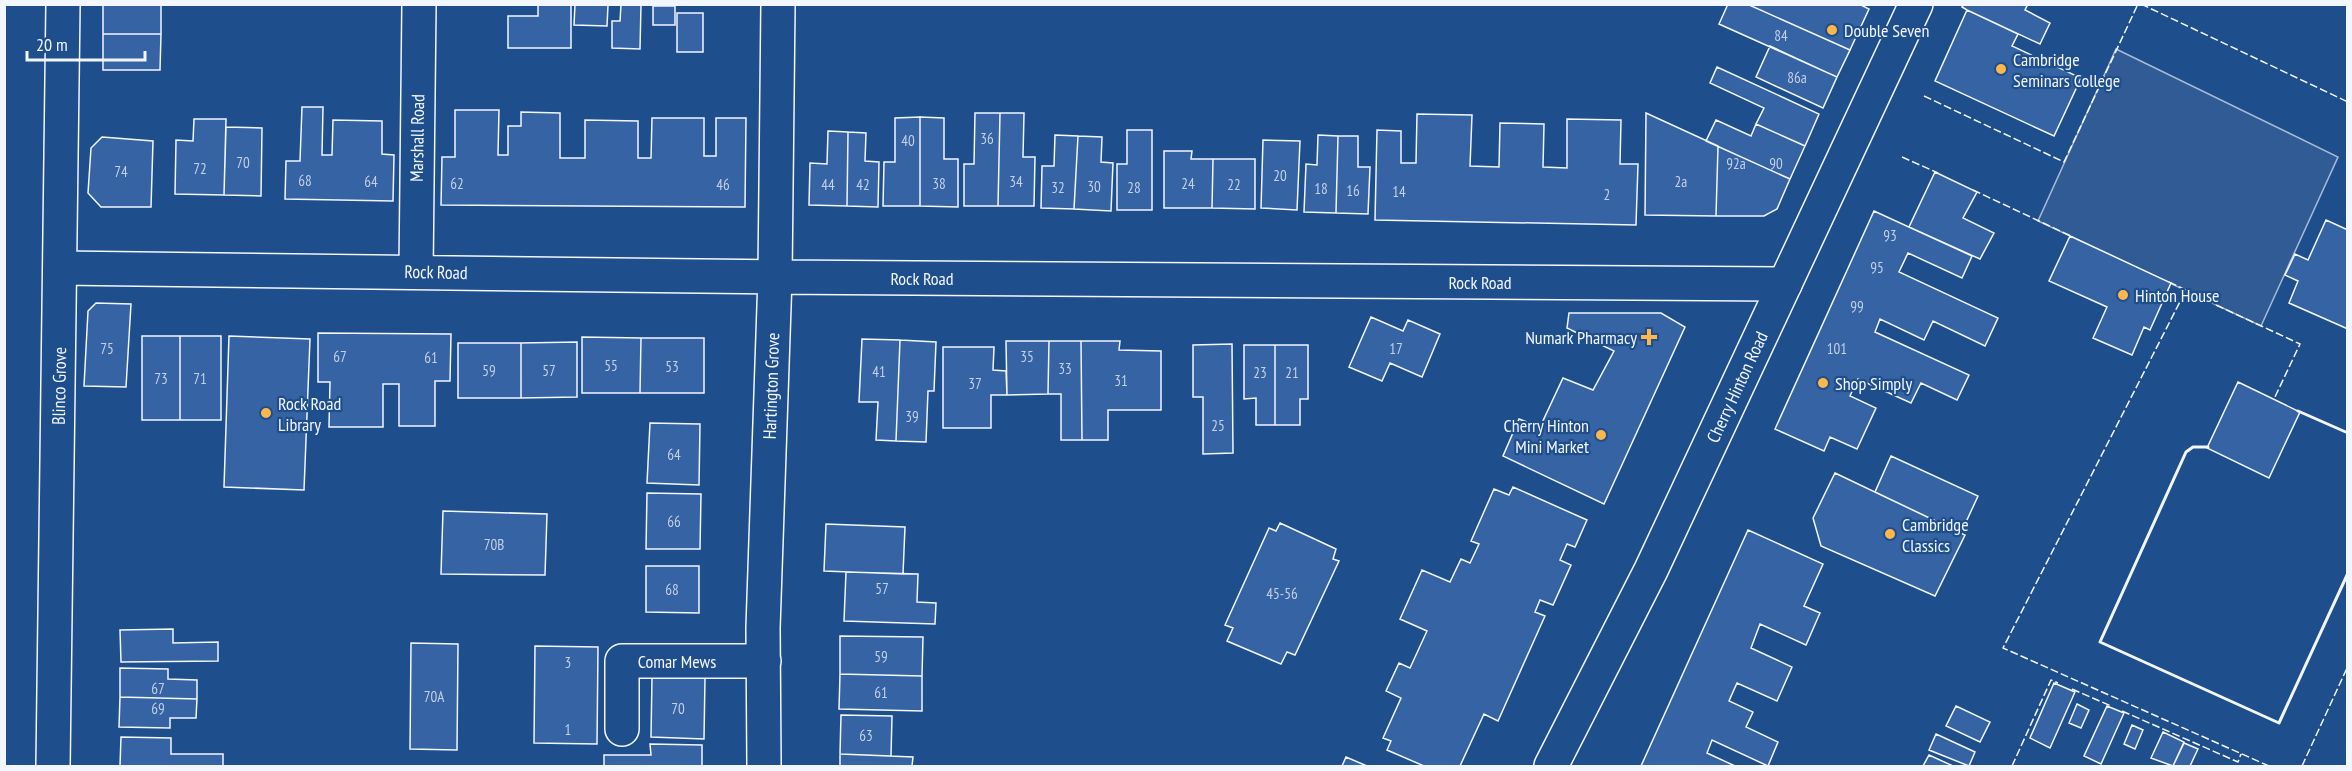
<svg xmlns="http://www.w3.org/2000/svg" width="2352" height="771" font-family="'PT Sans Narrow',sans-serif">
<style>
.parking{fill:#305b95;stroke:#a8bbd7;stroke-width:1.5}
.building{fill:#3563a3;stroke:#f2f6ff;stroke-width:1.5}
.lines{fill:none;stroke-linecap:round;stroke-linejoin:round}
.minor-casing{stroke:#f2f6ff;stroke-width:36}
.tertiary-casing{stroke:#f2f6ff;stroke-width:36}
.minor{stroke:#1f4e8c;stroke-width:33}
.tertiary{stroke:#1f4e8c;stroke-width:33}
.fence{stroke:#f2f6ff;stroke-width:1.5;stroke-dasharray:8 3;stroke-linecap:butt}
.wall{stroke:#f2f6ff;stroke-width:3}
.poi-dot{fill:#ffb74d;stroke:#1f4e8c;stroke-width:2}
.labels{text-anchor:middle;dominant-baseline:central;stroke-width:4.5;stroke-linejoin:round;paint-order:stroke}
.number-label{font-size:15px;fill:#c3d1e8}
.poi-label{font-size:18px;fill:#f2f6ff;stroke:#1f4e8c;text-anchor:start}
.street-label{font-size:18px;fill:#f2f6ff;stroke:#1f4e8c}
</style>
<rect width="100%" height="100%" fill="#1f4e8c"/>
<path class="parking" d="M2116,49L2338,157L2261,326L2038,221Z"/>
<path class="building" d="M103,4H161V34H103Z
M1728,4H1747L1850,50L1837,77L1719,24Z
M1747,4H1859L1869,9L1850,50Z
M1964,4H2028L2025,10L2050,23L2040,44L1967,10L1962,7Z
M538,5H571V48H508V16H538Z
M575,5H608L607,26L574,25Z
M621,5H641L640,49L612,48V21H620Z
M653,6H675V25H653Z
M1967,10L2018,34L2012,46L2081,78L2054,136L1935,81Z
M677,13H703V52H677Z
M103,34H161L160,70H103Z
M1770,46L1837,77L1823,108L1756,77Z
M1717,67L1819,114L1805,146L1756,124L1764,108L1710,83Z
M302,107H323L322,155H332L333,120L382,121V154L394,155L393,201L285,199L286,161H300Z
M455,110H499L498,155H508V126H521V112L560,113V158H585V120L638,121V158H651L652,118H704V156H716V118H746L745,207L441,205L442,157H455Z
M975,113H1000L998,206H964V164H974Z
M1000,113H1024L1023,157H1035L1034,206H998Z
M1646,113L1718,146L1716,216L1645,215Z
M1417,114L1472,115L1470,166L1499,167L1500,123L1544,124L1543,167L1567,168V119L1621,120L1620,164H1638L1636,225L1375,220L1377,130L1401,131V163H1416Z
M920,117V206H883L884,162H895V118Z
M920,117L944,118V159H958V207L920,206Z
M194,119H226L224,195L175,194L176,140L193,141Z
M1716,120L1751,136L1756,124L1805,146L1790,179L1706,141Z
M226,127L262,128L261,196L224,195Z
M1127,130H1152V210H1117V164H1127Z
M828,131L848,132L847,206L809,205L810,163L827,164Z
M848,132L866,133L865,161L879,162L878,207L847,206Z
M1055,135L1078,136L1074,209L1041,208L1042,166H1054Z
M1318,135L1338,136L1336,213L1304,212L1306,164L1317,165Z
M1078,136L1102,137L1101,162L1113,163L1111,211L1074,209Z
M1338,136H1358V167H1370L1368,214L1336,213Z
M102,137L153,141L151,207H101L88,193L91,148Z
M1263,140L1300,141L1297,210L1261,208Z
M1706,141L1790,179L1777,209L1764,216H1716L1718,146Z
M1164,151H1192L1191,159H1213L1212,208H1164Z
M1213,159H1255V209L1212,208Z
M1935,172L1977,192L1963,218L1994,233L1980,259L1909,227Z
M1874,211L1972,256L1962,278L1908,253L1899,272L1998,318L1985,346L1933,321L1924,340L1880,319L1875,332L1969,375L1957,400L1921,383L1911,403L1858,379L1850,396L1876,408L1857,449L1830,437L1824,451L1775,429Z
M2326,220L2348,230V329L2289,303L2298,281L2285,275L2295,254L2308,260Z
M2070,236L2171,283L2150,330L2144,327L2132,355L2093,338L2107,307L2049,281Z
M96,303L131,304L126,387L84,386L88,311Z
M1569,313H1661L1685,327L1604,504L1503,456L1519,419L1540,427L1563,378L1593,390L1614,351L1567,328Z
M1371,317L1403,331L1408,320L1440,334L1422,377L1390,363L1382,381L1349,367Z
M318,333L451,334L450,381H435V426H399V384H383V427H329L330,382H318Z
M142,336H180V420H142Z
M180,336H221V420H180Z
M229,336L310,339L304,490L224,487Z
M582,337L641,338L640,393H582Z
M641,338H704V393H640Z
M862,339L900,340L896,441L876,440L878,402H859Z
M900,340L936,342L934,391H928L926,442L896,441Z
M1006,341H1049L1048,394L1007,395Z
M1049,341H1081L1082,440H1061V394H1048Z
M1081,341H1120L1119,350L1161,351V410H1108V440H1082Z
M577,342V397L521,398V343Z
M458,343H521V398H458Z
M1232,344L1233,453L1203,454V397H1193V345Z
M1244,345H1275V425H1256V398L1244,399Z
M1275,345H1308V399H1300V425H1275Z
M943,347H994L993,370L1006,371L1007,395H991V428H943Z
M2238,382L2300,412L2269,478L2207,448Z
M650,423L700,424L699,485L647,483Z
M1891,456L1978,496L1961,533L1875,492Z
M1835,473L1965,535L1935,596L1821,546L1813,518Z
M1513,487L1587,520L1575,547L1567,544L1560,560L1571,565L1553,605L1540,600L1535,612L1545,616L1498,721L1484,714L1460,766H1424L1387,750L1391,741L1383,738L1401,698L1386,691L1399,663L1410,668L1427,631L1400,619L1422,570L1450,582L1461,559L1470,563L1479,544L1471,541L1494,489L1509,495Z
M647,493L701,494L700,549H646Z
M443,511L547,514L545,575L441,574Z
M1280,523L1336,549L1333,559L1339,561L1295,655L1287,652L1281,664L1227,641L1233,628L1225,625L1269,528L1276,531Z
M826,524L905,527L903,574L824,571Z
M1748,530L1823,564L1804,606L1820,613L1806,645L1760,624L1751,648L1792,667L1777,701L1737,683L1729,701L1753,712L1746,727L1778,742L1768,766L1712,740L1707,753L1735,766H1641Z
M646,566H699V613L646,612Z
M846,572L918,574L917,602L936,603L935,624L844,621Z
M173,629V643L218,642V661L121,662L120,630Z
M840,636L923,637L922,676L840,674Z
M411,643L458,644L457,750L410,749Z
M535,646L598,647L597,744L534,743Z
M120,668L168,669V679L197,680V699L120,697Z
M840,674L922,676V711L839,709Z
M652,677L705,678L704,739L651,737Z
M2054,683L2075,692L2050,748L2030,738Z
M120,697L197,699L196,718H170V728L119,727Z
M2077,704L2089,710L2081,728L2069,723Z
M1956,706L1990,722L1980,742L1946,726Z
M2107,706L2124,713L2101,764L2084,756Z
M841,715L892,716L891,756L840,754Z
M2132,725L2143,730L2135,749L2124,744Z
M2163,732L2184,742L2173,766L2151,758Z
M1936,734L1975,752L1969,766L1929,750Z
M121,737L171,738V754H223V766H120Z
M2184,743L2198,749L2190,766H2173Z
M650,744L702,745V766H604V755H651Z
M840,754L913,757L912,766H840Z
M1929,755L1953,766H1923Z
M1346,757L1367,766H1342Z"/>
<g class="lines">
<g class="minor-casing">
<path id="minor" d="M60,268L775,277L1785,284
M416,272L419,4
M622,729V661H764
M53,766L63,4
M764,766L763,628L775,277L778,4"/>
</g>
<g class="tertiary-casing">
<path id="tertiary" d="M1551,766L1651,570L1916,4"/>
</g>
<use href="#minor" class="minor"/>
<use href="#tertiary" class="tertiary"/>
<path class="fence" d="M2141,4L2348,102
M1924,96L2064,162L2138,4
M1902,157L1938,173
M1973,190L2073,237
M2169,282L2186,290L2003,648L2269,766
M2216,305L2300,344L2274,399
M2072,689L2111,706
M2122,711L2238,762L2241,754
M2012,766L2051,680L2058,683
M2302,766L2348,666"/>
<path class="wall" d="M2298,411L2348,433
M2208,447H2193L2186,452L2100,642L2279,723L2348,573"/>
</g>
<g class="poi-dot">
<circle cx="1832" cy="30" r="6"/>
<circle cx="2001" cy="69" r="6"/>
<circle cx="2123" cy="295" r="6"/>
<path d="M1646 328h6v6h6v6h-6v6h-6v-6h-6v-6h6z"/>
<circle cx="1823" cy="383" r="6"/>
<circle cx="266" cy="413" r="6"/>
<circle cx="1601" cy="435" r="6"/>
<circle cx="1890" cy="534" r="6"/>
</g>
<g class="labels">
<g class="number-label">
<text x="1781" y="35">84</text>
<text x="1797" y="77">86a</text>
<text x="987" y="138">36</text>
<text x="908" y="140">40</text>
<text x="243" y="162">70</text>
<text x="1736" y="163">92a</text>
<text x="1776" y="163">90</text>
<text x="200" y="168">72</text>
<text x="121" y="171">74</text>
<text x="1280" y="175">20</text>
<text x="305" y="180">68</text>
<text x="371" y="181">64</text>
<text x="1016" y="181">34</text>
<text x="1681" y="181">2a</text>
<text x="457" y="183">62</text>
<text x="939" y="183">38</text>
<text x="1188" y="183">24</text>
<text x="723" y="184">46</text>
<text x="828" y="184">44</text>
<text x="863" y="184">42</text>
<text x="1234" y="184">22</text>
<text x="1094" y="186">30</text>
<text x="1058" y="187">32</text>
<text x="1134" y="187">28</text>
<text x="1321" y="188">18</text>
<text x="1353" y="190">16</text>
<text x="1399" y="191">14</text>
<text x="1607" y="194">2</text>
<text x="1890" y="235">93</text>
<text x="1877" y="267">95</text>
<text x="1857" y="306">99</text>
<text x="107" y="348">75</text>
<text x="1396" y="348">17</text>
<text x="1837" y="348">101</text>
<text x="340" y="356">67</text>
<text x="1027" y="356">35</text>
<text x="431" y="357">61</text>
<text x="611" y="365">55</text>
<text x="672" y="366">53</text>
<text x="1065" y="368">33</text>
<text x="489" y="370">59</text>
<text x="549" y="370">57</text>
<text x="879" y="371">41</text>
<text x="1260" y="372">23</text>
<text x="1292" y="372">21</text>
<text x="161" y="378">73</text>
<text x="200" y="378">71</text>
<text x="1121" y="380">31</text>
<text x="975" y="383">37</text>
<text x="912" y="416">39</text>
<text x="1218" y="425">25</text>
<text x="674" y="454">64</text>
<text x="674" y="521">66</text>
<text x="494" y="544">70B</text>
<text x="882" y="588">57</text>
<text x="672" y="589">68</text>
<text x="1282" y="593">45-56</text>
<text x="881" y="656">59</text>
<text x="568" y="662">3</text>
<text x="158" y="688">67</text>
<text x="881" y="692">61</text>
<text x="434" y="696">70A</text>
<text x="158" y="708">69</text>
<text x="678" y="708">70</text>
<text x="568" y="729">1</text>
<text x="866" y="735">63</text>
</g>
<g class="poi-label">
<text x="1844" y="30">Double Seven</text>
<text x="2013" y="59">Cambridge<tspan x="2013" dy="21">Seminars College</tspan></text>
<text x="2135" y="295">Hinton House</text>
<text x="1637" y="337" text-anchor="end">Numark Pharmacy</text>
<text x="1835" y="383">Shop Simply</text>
<text x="278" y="403">Rock Road<tspan x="278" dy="21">Library</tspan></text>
<text x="1589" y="425" text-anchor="end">Cherry Hinton<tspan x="1589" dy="21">Mini Market</tspan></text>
<text x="1902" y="524">Cambridge<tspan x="1902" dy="21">Classics</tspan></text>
</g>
<g class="street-label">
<text transform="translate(417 138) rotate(-89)">Marshall Road</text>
<text transform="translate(436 272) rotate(1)">Rock Road</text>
<text x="922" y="278">Rock Road</text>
<text x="1480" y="282">Rock Road</text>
<text transform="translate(59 386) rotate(-89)">Blinco Grove</text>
<text transform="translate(771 386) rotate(-88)">Hartington Grove</text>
<text transform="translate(1737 387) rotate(-65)">Cherry Hinton Road</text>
<text x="677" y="661">Comar Mews</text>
</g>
</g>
<rect width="2352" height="771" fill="none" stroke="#f2f6ff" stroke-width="12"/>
<path d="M27 51v9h118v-9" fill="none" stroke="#f2f6ff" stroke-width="3"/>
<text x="36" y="51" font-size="18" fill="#f2f6ff" stroke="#1f4e8c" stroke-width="4.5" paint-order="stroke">20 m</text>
</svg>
